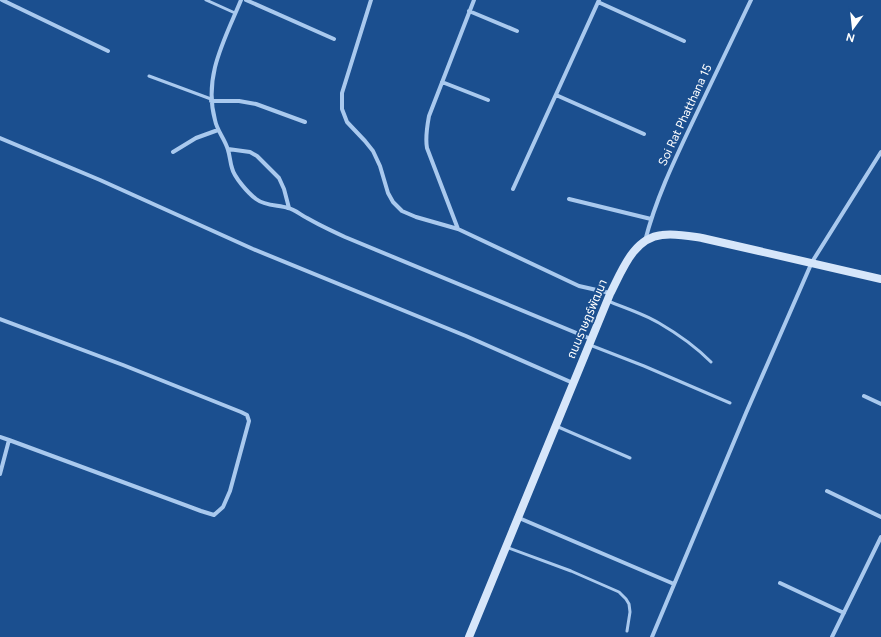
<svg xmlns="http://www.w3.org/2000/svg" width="881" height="637" font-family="Figtree,'Noto Sans Thai',sans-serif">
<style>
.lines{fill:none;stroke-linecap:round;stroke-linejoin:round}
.lane{stroke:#a9c9ee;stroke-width:3}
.street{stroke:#a9c9ee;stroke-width:4}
.secondary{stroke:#d6e6fa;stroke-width:8}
.labels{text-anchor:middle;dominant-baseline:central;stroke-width:3.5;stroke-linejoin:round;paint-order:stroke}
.street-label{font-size:12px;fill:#fff;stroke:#1b4f8f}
</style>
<rect width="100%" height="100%" fill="#1b4f8f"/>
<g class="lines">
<path class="lane" d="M206,0L235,13
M149,76L211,99
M608,301C625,308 644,314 659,323C678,334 695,346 711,362
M590,345L644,366L730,403
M556,426L630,458
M506,547L571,571L619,592L626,599L629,604L630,612L627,631"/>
<path class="street" d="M2,0L108,51
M241,0C225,39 203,76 215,120C217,131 225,139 228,150C230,156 230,162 232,168C234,177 248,193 256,199C265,206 278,205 288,208C294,209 301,215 307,218C319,225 332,231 345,237L591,339
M246,0L334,39
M371,0L342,93V109L347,122L365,141L373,151L380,166L388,193L393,202L402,211L416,217L458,229L579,286L610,293
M598,2L684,41
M469,11L517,31
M442,82L488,100
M556,95L644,134
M211,101H239L256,104L305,122
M0,138L100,180L253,249L466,336L573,383
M228,149L250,152L257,156L279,178L284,189L289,208
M173,152L196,138L218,130
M513,189L599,0
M569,199L651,219
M458,229L427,148C425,137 427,127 429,116L474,0
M645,241C656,198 675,159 694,119C713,79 732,40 751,0
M0,319L123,365L241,412L247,415L249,421L230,491L223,507L214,515L201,511L9,440
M864,396L881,404
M0,437L9,440L0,474
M827,491L881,517
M519,518L674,584
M780,583L844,613
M652,637L746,413L812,262L881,152
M832,637L881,537"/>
<path class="secondary" d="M469,637L610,294C622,271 633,238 662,235C675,233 689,236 702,238L881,279"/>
</g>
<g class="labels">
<g class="street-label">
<text transform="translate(685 115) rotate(-65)">Soi Rat Phatthana 15</text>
<text transform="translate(587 319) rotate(-67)">ถนนราษฏร์พัฒนา</text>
</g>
</g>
<g transform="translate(853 28) rotate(195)" stroke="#1b4f8f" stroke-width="3" paint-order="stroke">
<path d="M0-3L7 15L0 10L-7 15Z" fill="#ffffff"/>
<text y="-6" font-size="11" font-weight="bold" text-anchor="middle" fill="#ffffff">N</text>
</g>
</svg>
